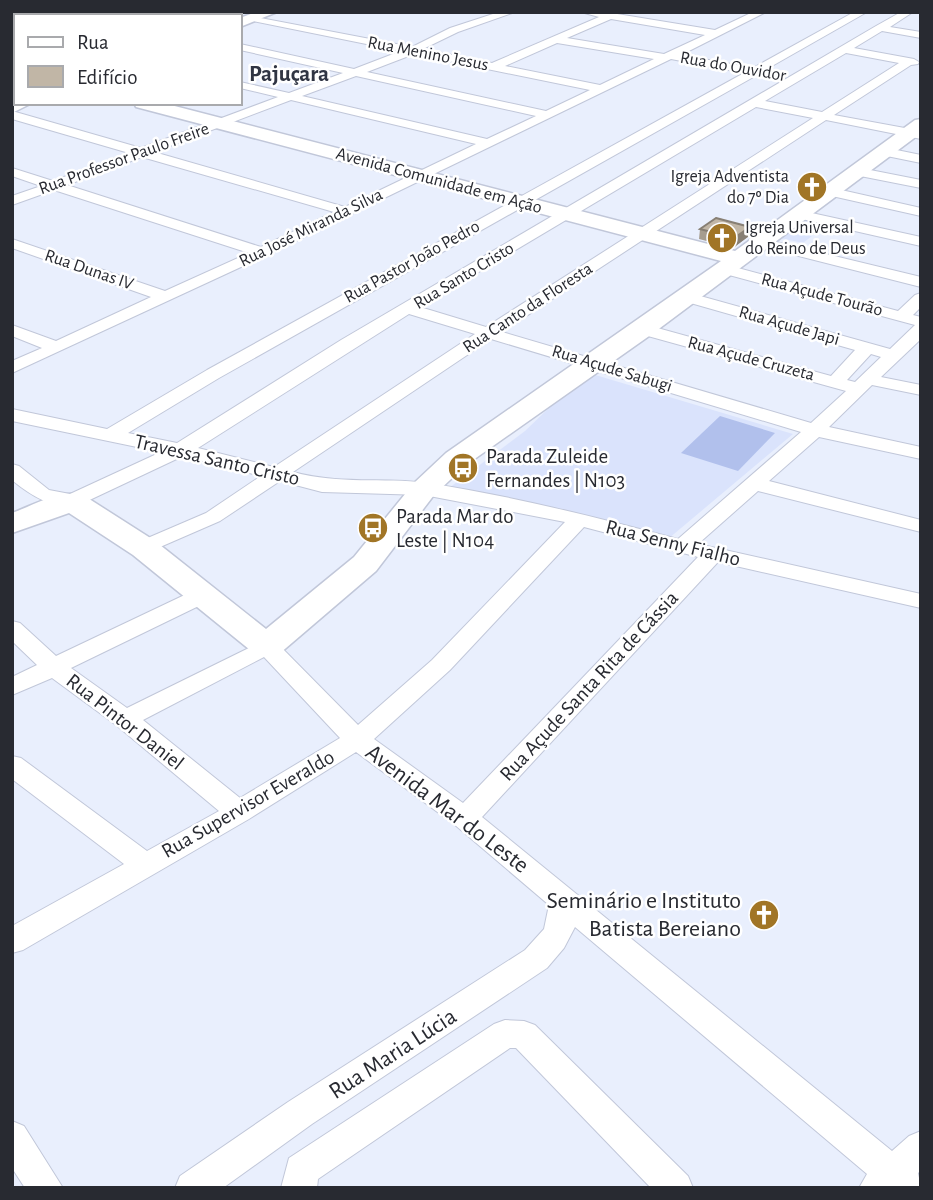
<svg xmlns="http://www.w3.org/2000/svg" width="933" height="1200" font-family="'Alegreya Sans',sans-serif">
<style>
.built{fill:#dae3fc}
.green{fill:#b1c0ec}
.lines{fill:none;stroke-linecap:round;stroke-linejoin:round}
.street-casing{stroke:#c1c7d9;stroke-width:2}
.secondary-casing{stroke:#c1c7d9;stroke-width:3}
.street{fill:#fff;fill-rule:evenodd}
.secondary{fill:#fff;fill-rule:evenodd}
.wall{fill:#a69d8f}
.shaded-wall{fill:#877f74}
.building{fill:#c1b6a6;stroke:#877f74;stroke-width:2}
.labels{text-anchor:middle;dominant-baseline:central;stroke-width:5;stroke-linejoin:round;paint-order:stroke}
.far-street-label{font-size:18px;fill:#282a31;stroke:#fff}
.far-poi-label{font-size:18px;fill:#282a31;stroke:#fff;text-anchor:end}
.poi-label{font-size:21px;fill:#282a31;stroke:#fff;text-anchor:start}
.street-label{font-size:21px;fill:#282a31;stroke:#fff}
.far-district-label{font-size:23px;font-weight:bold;fill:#303543;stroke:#fff}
.near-street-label{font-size:24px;fill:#282a31;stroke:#fff}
.near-poi-label{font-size:24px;fill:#282a31;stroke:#fff;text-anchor:end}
</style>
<rect width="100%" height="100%" fill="#e9effd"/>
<path class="built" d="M805,220L826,225L803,243L780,238Z
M592,374L793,434L668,539L449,488L525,431L552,405Z"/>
<path class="green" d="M720,416L775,433L738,471L681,453Z"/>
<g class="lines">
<g class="street-casing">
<path id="street" d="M12,12L21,14L23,16L12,18Z
M65,12H79L73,16H59Z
M126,12H140L135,16H121Z
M188,12H202L197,16H183Z
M499,12H515L458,32L423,49L492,63L599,17L581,12H605L715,30L753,12H766L681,55L753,68L854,12H867L765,70L766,75H757L219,378L128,433L177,443L341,340L876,26L901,12H913L890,27L921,32V38L882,31L854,48L914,59L919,62L918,64L911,65L834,115L921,131V139L826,120L502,332L811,423L846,391L637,333L635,329L643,324L831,376L855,350L680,300L678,297L686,292L890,349L915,325L718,272L715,269L723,264L898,311L915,295L921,293V307L913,315L921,317V339L881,377L921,385V395L872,385L829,427L921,447V459L819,437L769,481L921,520V532L758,491L698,544L921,594V608L718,562L482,817L892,1151L909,1136L921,1131V1170L918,1173L921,1188H859L867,1174L575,927L564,948L547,968L312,1124L223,1188H175L180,1176L288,1102L525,950L544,929L549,905L455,825L356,752L249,819L23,950L12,953V926L124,864L12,779V756L21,758L147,851L219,811L116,725L52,678L12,695V677L37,665L12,641V621L20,623L56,656L193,591H209L212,596L209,601L71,668L127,708L267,639L275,641L358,725L432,660L565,522L424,495L322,492L280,481L220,521L144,554L136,553L133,548L136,543L206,513L261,476L183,456L79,505C55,511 30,495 12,480V464L19,466L49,490L70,494L161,452L12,421V409L107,429L207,370L744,73L671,59L267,255L12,373V361L42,348L12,336V325L56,341L151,297L12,248V239L165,291L249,253L54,190L12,205V196L41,186L12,176V168L53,181L129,153L12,119V111L141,148L278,97L240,88V82L289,93L343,73L240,50V44L354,69L401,51L253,21L250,20V16L412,47L450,28ZM611,19L705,35L664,54L567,38ZM557,43L654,59L600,85L505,66ZM846,53L899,63L822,112L765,101ZM414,54L590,90L546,111L367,72ZM356,76L536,116L487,139L302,96ZM291,100L476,144L345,207L154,152ZM756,107L813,118L486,327L420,307ZM142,157L334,212L261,247L67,185ZM409,314L475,334L274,467L198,448ZM491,339L801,432L678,539C595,517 512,496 427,483C381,477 341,485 293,472ZM871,354L881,357L855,382L847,380ZM584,527L698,557L463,803L374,739L450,670ZM264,657L340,738L240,798L143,720Z
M16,46V52L12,53V47Z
M16,70V77L12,78V71Z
M882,147L921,155V163L877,154L876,151Z
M855,167L921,180V188L850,174L848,171Z
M828,187L921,208V216L823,194V188Z
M798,210L921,237V246L793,217V211Z
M760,238L921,277V287L755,245L753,242Z
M505,1020L524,1021L535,1025L688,1176L693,1188H651L516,1048H510L318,1179L317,1188H281L289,1158L494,1024Z
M12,1121L24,1126L63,1188H25L12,1168Z"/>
</g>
<g class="secondary-casing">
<path id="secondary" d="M256,12H277L240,27V18Z
M16,100V103H32L12,113V102Z
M134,103H163L735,251L915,120L921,119V133L652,334L466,465L434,495L376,571L279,654L267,657L255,654L133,555L69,513L12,533V513C34,505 60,489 83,495L155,541L266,629L354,557L414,483L446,453L721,261L136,107Z"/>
</g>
<use href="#street" class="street"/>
<use href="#secondary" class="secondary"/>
</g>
<path class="wall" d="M700,229L749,236L733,248L699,239Z"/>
<path class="shaded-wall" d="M750,227L749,236L733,248L734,238Z"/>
<path class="building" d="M716,218L750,227L734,238L700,229Z"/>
<defs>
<g id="church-disc" transform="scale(1.575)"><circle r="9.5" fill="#a17526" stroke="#fff"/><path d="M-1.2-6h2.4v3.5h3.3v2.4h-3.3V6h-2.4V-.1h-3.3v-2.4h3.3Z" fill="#fff"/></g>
<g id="bus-disc" transform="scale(1.575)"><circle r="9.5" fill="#a17526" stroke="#fff"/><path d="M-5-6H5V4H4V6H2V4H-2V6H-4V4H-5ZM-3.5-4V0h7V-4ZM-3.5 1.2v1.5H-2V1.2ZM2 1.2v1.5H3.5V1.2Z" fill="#fff"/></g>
</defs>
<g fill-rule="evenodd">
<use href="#church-disc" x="812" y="187"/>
<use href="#church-disc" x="722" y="238"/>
<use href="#bus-disc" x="463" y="468"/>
<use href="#bus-disc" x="373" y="528"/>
<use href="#church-disc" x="764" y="915"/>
</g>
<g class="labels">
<g class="far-street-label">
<text transform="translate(428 54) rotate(11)">Rua Menino Jesus</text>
<text transform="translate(733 67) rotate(10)">Rua do Ouvidor</text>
<text transform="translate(124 159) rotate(-20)">Rua Professor Paulo Freire</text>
<text transform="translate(439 181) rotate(15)">Avenida Comunidade em Ação</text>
<text transform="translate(311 228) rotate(-26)">Rua José Miranda Silva</text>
<text transform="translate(412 262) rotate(-29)">Rua Pastor João Pedro</text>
<text transform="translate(89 270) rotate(19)">Rua Dunas IV</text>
<text transform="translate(464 276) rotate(-31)">Rua Santo Cristo</text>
<text transform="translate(822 295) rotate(15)">Rua Açude Tourão</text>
<text transform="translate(528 308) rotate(-33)">Rua Canto da Floresta</text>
<text transform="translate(789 326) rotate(16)">Rua Açude Japi</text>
<text transform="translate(751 359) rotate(15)">Rua Açude Cruzeta</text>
<text transform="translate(612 369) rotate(17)">Rua Açude Sabugi</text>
</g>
<g class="far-poi-label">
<text x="789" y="177">Igreja Adventista<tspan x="789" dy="21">do 7º Dia</tspan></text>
<text x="745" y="228" text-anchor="start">Igreja Universal<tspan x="745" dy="21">do Reino de Deus</tspan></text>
</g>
<g class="poi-label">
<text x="486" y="456">Parada Zuleide<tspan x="486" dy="24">Fernandes | N103</tspan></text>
<text x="396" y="516">Parada Mar do<tspan x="396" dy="24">Leste | N104</tspan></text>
</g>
<g class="street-label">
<text transform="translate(217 460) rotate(13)">Travessa Santo Cristo</text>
<text transform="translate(673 543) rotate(14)">Rua Senny Fialho</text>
<text transform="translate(589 686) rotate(-47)">Rua Açude Santa Rita de Cássia</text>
<text transform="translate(125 722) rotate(38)">Rua Pintor Daniel</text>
<text transform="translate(248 804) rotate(-30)">Rua Supervisor Everaldo</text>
</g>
<g class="far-district-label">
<text x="289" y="74">Pajuçara</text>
</g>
<g class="near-street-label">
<text transform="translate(447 809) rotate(37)">Avenida Mar do Leste</text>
<text transform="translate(393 1054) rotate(-33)">Rua Maria Lúcia</text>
</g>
<g class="near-poi-label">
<text x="741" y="901">Seminário e Instituto<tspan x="741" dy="28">Batista Bereiano</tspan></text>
</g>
</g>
<rect width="933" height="1200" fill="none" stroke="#282a31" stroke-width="28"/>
<rect x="14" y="14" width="228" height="91" fill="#ffffff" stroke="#a9aaad" stroke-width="2"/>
<rect x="28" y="37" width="35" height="10" fill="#ffffff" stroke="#a9aaad" stroke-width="2"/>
<text x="77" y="49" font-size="21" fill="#282a31">Rua</text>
<rect x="28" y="66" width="35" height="21" fill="#c1b6a6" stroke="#a9aaad" stroke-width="2"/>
<text x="77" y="84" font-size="21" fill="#282a31">Edifício</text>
</svg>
